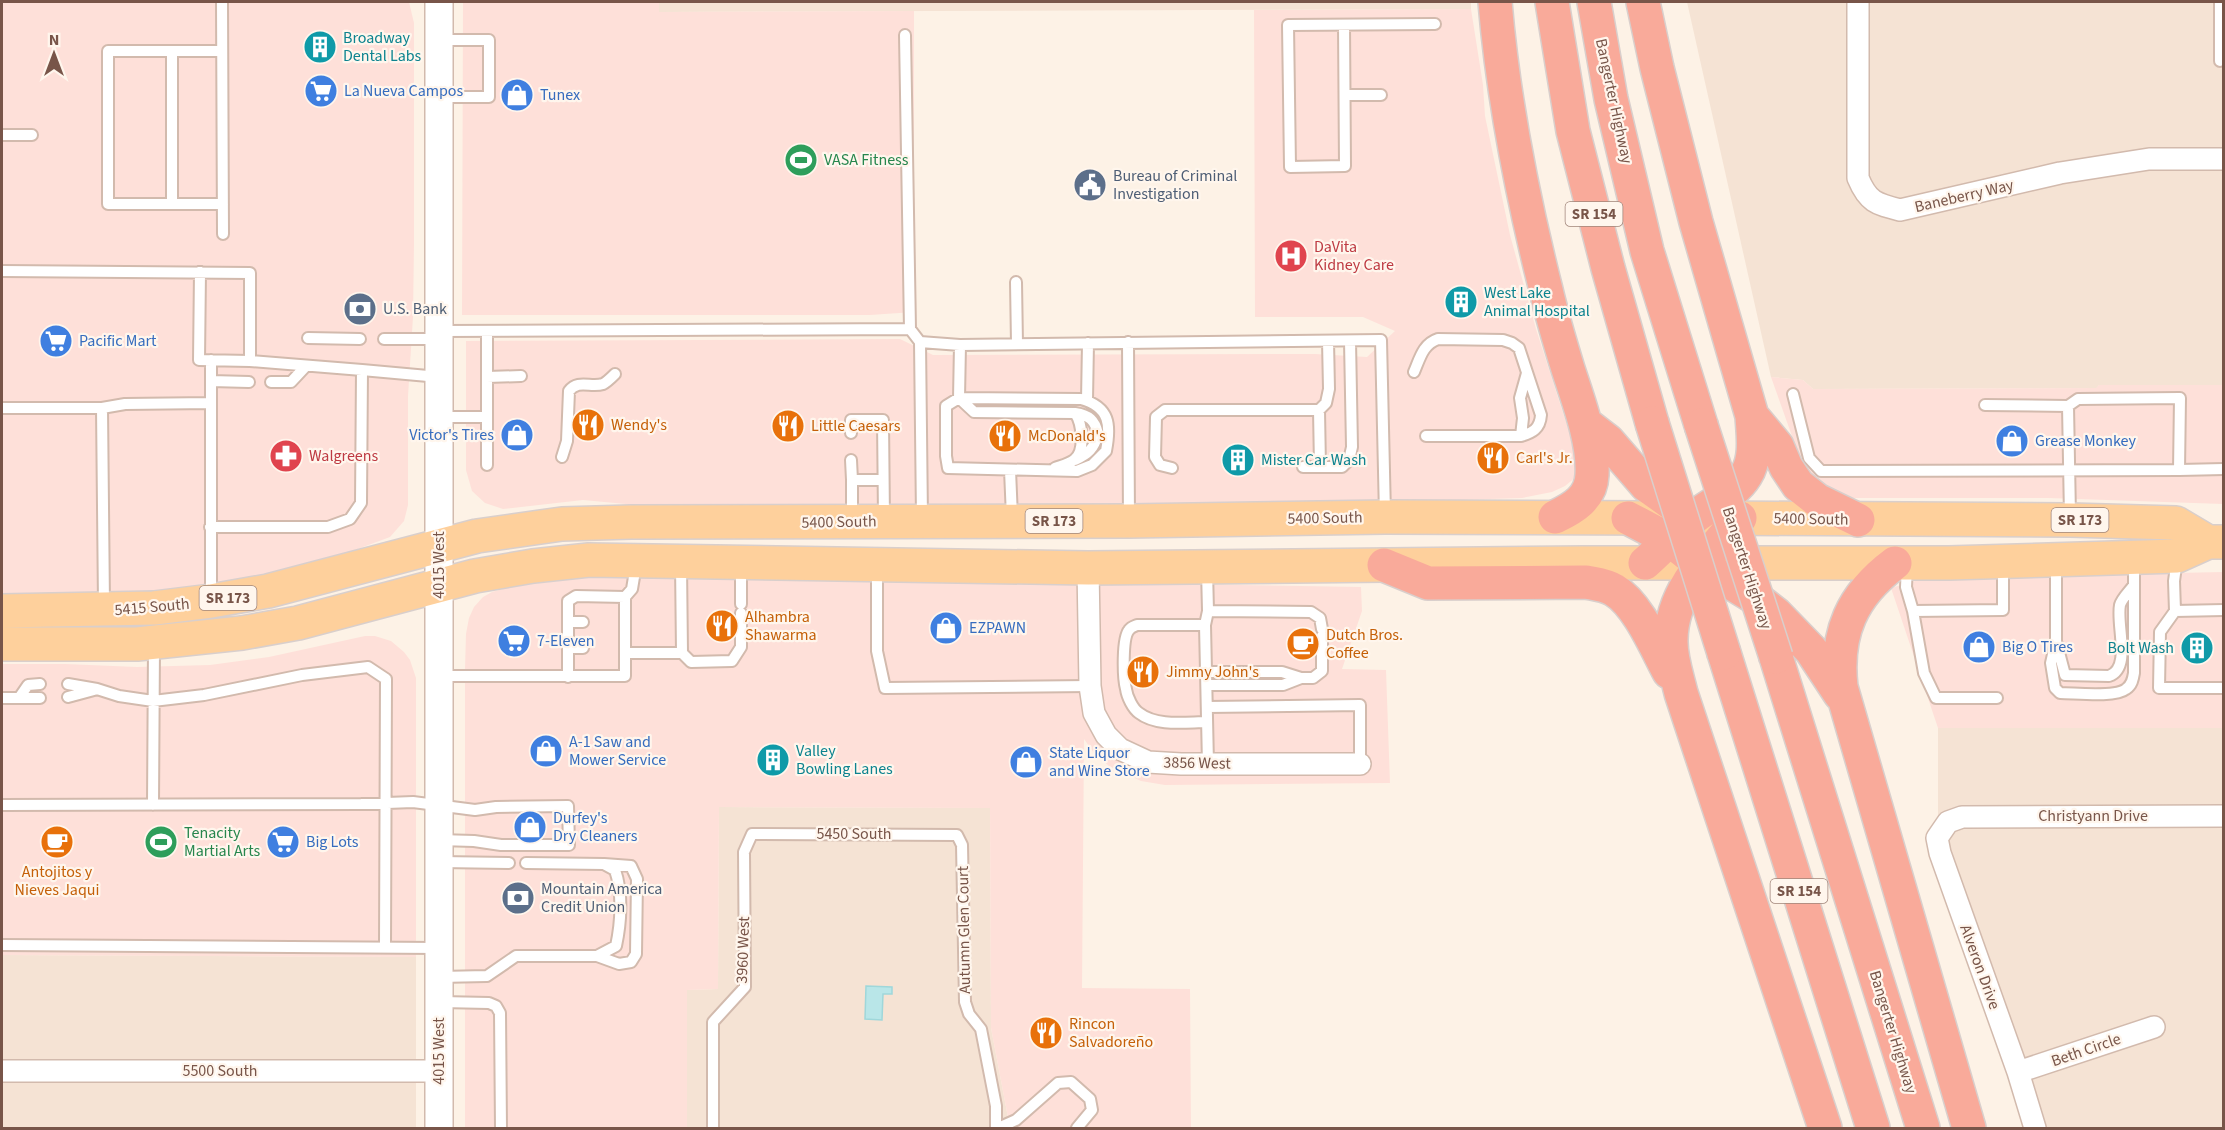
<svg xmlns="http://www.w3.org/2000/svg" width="2225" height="1130" font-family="'Source Sans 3',sans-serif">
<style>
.residential{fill:#f5e3d4}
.commercial{fill:#fee0d9}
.water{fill:#b9e6e8;stroke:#9fd7da;stroke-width:1.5}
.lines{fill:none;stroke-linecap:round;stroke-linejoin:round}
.service-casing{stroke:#d2baad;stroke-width:14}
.minor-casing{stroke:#d2baad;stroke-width:24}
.tertiary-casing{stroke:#d2baad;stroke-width:30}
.primary-casing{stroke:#d9cfcc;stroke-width:36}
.motorway-casing{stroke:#d9cfcc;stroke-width:36}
.service{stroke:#fff;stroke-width:10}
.minor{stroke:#fff;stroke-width:21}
.tertiary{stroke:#fff;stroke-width:27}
.primary{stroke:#fed09c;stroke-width:33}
.motorway{stroke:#f9aa9a;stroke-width:33}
.motorway-bridge-casing{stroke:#d9cfcc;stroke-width:36;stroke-linecap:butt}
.motorway-bridge{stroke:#f9aa9a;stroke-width:33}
.labels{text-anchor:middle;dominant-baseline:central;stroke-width:4.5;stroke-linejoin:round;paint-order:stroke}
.shield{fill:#fff6ed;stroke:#a0857a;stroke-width:1.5}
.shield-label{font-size:15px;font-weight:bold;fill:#785549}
.culture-label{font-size:16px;fill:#0d838f;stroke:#fff6ed;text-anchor:start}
.shop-label{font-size:16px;fill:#366cbe;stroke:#fff6ed;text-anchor:start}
.street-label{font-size:16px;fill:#785549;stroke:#fff6ed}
.leisure-label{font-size:16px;fill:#27864d;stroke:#fff6ed;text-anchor:start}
.service-label{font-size:16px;fill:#4e5e75;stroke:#fff6ed;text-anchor:start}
.health-label{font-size:16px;fill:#be3a42;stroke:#fff6ed;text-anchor:start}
.food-label{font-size:16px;fill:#c56008;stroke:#fff6ed;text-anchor:start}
</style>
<rect width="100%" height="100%" fill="#fdf2e6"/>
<path class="residential" d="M659,2H1471V9L659,12Z
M1687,2H2223V385H2099L2097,388L1813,389L1803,380L1771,377Z
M1938,728H2223V1128H2043L1938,817Z
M719,807L990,808L991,1028L1010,1128H687V990L718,989Z
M2,955L416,957V1128H2Z"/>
<path class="commercial" d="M2,2H409L414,23V244L413,317L408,396V505L404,521L390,537L336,557L265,576L197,588L143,594L2,595Z
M463,2H659V12L914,11V312L870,315H462Z
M1471,9L1483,85L1485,116L1510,235L1536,329L1577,456L1576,477L1565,486L1552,492L1522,498L1267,506H647L583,500L503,509L485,503L472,491L466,470V341L900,339L933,355L1315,354L1367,357L1395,331L1363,317H1255L1254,10Z
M1771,377L1803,380L1813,389L2096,388L2099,385H2223V504L2048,498H1851L1830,494L1803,467Z
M2223,572V728H1938L1891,588L1919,580L1943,578Z
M609,575L1361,587L1362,611L1342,669L1386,670L1390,783L1165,785L1141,781L1109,766L1094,753L1084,739L1082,988L1190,989L1191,1128H1010L991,1028L990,808L719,807L718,989L687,990V1128H465V669L466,634L469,618L474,607L483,597L492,592L514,586Z
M365,636H375L391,641L404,652L410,660L416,678V957L2,955V664H65L137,667L210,665L269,657Z"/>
<path class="water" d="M866,986L892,987V994H883L882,1020L865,1019Z"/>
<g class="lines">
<g class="service-casing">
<path id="service" d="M222,2L223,234
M2220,2V61
M1344,25L1345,166L1290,167L1288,25L1435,24
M905,35L910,329L920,342L922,518
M440,40H489V97H440
M222,51H108V204H223
M1345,95H1381
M2,135H32
M172,204V51
M2,271L250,273V361L199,360L200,272
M1016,282L1017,344
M440,331L910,329
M487,331V377
M308,338L360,339
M384,339H438
M920,342L960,345L1381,340L1385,515
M1128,342L1129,519
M960,345L959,398L974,412L1075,413C1082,423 1086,451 1074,460C1069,464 1060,466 1055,468
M362,370L439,377
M1414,372C1420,358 1423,344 1438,339L1503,340L1512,343L1519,348L1541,415C1540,429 1532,433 1521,436H1426
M211,381L249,382
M271,382H291L306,366
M1793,394L1809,458L1821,471L2179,470
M959,398L1081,399C1110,407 1111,425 1106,451L1092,465L1077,471L948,468L946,456V406Z
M1087,400L1088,343
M1985,405L2068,406
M2,408H102L104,605
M102,408L125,404L211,403
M1319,410L1320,467
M1075,413C1089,415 1095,420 1098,434C1094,449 1088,454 1075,460
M439,417H487
M851,433V420H883L884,519
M1521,436L1523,418L1520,398L1527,373
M562,457L567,441L569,391C578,379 591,388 603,384C607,382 612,377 615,374
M851,460L852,480
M487,465V377L521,376
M1303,467H1342L1349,460L1352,447L1350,341
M1172,468L1160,465L1155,457L1156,417L1165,410H1319L1326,403L1329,389L1328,341
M1010,470L1012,517
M2070,516L2068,406L2078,399L2180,398L2179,470L2224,469
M852,518V480H883
M210,527H328L350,519L361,503L362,370L250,361
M2177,559L2174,581L2175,611L2224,610
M2056,562V641L2051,663L2055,688L2060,693C2075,693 2115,698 2126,689C2132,685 2133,679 2134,673V559
M681,564L682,653L691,662L732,661L741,647V613
M741,565V604
M1907,566L1906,587L1913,611L2003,610V566
M877,568V651L885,688L1090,686
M1207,570L1208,611L1205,625L1208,764
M211,597V360
M1208,611L1311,612L1320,618L1322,629
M1913,611L1924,673L1936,698H1997
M2175,611L2160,632L2159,688H2224
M568,622H583
M1205,625H1137C1135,626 1131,627 1129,630C1122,638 1123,678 1126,689C1127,697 1133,709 1139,713C1157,727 1187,722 1207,722
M2056,641L2065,675L2109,676C2132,668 2116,625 2120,605C2122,598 2130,591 2134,585
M568,648H583
M625,653H682
M1207,672H1282L1301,678
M440,676H625V597L632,589L636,565
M568,677V601L576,596L625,597
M68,684L97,689L119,696L153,701L204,695L302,675L368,667L386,679L385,948
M1207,685H1283L1301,678H1313L1322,671V636
M68,697L94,690
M2,698H40
M19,698L28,685L40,684
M1207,707L1360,705V764
M2,805L361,804L413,802L475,810L496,807L568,806L569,845H501L474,841L439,840
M153,805L154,646
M440,862L509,863
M526,863L604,864L615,870C623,893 621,923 616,946L597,956
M2,945L439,948
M439,977L487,976L516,956H597L619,964L631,962L636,954L637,879L631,866L604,864
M441,1002L489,1003L496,1006L500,1013L501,1128
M713,1128V1022L745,987L744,852L752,834L957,835L962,845L965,1002L969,1014L981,1029L996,1106V1128
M998,1128L1016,1120L1058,1083L1071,1082L1090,1099L1092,1110L1077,1128"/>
</g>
<g class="minor-casing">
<path id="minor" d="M1858,2V178C1868,202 1876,204 1900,210L2060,173L2149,159H2224
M1088,568L1090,686L1094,713L1106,735L1120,749L1148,762L1181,764H1360
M2,1071H439
M2018,1072L2154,1027
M2035,1128L2018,1072L1940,853L1937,838L1948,822L1962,817L2224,816"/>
</g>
<g class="tertiary-casing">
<path id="tertiary" d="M439,1128V2"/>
</g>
<g class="primary-casing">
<path id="primary" d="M1711,518L2070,520L2176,523L2208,542
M2,611L154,608L211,601L268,591L477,536L562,524L631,522L1129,521L1385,517L1656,518
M2,644H137L242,633L298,623L475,576L533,566L589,560L1088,568L1584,563H1949L2177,556L2208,542H2224"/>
</g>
<g class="motorway-casing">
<path id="motorway" d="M1495,2C1503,98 1522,195 1546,290C1552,316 1560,343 1568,369C1578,400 1594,442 1592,475C1591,498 1574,508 1555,517
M1552,2L1573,131L1608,268L1652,423
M1594,2L1611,99L1647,251L1701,425
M1643,2L1657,68L1696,222L1752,416C1753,434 1757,458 1746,475C1734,495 1710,504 1692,519C1676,532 1661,549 1645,563
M1752,416L1777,446L1786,467L1798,485L1817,500L1858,520
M1586,424L1608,441L1646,485L1692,518
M1628,518L1670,540L1700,564L1754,597L1776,614L1811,650L1840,694
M1740,518C1710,553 1670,592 1671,642C1671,659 1677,676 1681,693L1825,1128
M1895,563C1852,595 1835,633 1841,687L1969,1128
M1384,565L1428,583L1586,582C1596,584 1606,585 1614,590C1638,604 1656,648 1669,672
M1724,653L1873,1128
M1776,657L1923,1128"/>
</g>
<use href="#service" class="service"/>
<use href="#minor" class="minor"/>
<use href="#tertiary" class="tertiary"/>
<use href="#primary" class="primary"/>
<use href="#motorway" class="motorway"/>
<g class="motorway-bridge-casing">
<path id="motorway-bridge" d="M1652,423L1724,653
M1701,425L1776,657"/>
</g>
<use href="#motorway-bridge" class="motorway-bridge"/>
</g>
<defs>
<g id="building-disc" transform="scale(1.725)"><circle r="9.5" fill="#0f9aa8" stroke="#fff6ed"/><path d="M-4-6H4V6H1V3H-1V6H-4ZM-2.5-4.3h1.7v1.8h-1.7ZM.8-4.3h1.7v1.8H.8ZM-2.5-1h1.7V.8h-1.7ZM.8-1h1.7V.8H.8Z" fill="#fff"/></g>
<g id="supermarket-disc" transform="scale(1.725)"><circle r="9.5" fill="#3f7fe0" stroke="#fff6ed"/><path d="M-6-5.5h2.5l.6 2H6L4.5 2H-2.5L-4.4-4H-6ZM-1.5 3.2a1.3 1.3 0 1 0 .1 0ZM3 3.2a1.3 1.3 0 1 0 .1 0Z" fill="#fff"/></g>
<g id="shop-disc" transform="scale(1.725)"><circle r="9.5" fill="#3f7fe0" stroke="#fff6ed"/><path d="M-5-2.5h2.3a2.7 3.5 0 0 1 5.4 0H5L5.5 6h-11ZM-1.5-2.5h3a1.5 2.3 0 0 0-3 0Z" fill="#fff"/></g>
<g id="stadium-disc" transform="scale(1.725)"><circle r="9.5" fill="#2e9e5b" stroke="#fff6ed"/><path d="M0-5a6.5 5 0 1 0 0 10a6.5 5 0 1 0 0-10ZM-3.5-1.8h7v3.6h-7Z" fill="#fff"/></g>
<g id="civic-disc" transform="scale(1.725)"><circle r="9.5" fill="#5c6f8a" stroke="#fff6ed"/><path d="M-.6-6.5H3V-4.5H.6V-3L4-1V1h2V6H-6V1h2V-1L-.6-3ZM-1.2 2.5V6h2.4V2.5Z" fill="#fff"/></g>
<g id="hospital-disc" transform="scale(1.725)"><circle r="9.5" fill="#e0444e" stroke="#fff6ed"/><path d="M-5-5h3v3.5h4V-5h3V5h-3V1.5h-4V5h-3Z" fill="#fff"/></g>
<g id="bank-disc" transform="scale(1.725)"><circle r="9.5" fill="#5c6f8a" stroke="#fff6ed"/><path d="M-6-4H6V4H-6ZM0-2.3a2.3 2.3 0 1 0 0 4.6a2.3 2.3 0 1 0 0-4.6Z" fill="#fff"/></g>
<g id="restaurant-disc" transform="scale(1.725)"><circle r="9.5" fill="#e8710a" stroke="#fff6ed"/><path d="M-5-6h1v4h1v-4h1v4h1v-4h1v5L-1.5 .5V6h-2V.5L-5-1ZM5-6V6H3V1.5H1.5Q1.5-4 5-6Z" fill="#fff"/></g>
<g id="pharmacy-disc" transform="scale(1.725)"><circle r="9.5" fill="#e0444e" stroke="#fff6ed"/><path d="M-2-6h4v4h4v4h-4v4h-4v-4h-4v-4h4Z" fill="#fff"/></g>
<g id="cafe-disc" transform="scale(1.725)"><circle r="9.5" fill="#e8710a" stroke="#fff6ed"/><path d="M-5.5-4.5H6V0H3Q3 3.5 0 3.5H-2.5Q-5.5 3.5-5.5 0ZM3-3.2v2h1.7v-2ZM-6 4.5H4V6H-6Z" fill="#fff"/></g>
</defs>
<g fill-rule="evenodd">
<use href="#building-disc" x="320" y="47"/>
<use href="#supermarket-disc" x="321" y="91"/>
<use href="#shop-disc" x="517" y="95"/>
<use href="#stadium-disc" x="801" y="160"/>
<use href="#civic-disc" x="1090" y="185"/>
<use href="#hospital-disc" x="1291" y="256"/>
<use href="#building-disc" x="1461" y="302"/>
<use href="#bank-disc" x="360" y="309"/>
<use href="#supermarket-disc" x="56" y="341"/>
<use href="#restaurant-disc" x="588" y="425"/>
<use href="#restaurant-disc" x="788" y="426"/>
<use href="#shop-disc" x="517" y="435"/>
<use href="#restaurant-disc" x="1005" y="436"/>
<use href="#shop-disc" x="2012" y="441"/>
<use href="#pharmacy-disc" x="286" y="456"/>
<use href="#restaurant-disc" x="1493" y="458"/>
<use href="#building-disc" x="1238" y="460"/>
<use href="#restaurant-disc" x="722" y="626"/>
<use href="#shop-disc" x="946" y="628"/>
<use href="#supermarket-disc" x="514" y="641"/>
<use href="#cafe-disc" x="1303" y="644"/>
<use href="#shop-disc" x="1979" y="647"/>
<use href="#building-disc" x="2197" y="648"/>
<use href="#restaurant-disc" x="1143" y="672"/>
<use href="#shop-disc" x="546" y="751"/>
<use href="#building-disc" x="773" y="760"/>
<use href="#shop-disc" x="1026" y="762"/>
<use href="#shop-disc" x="530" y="827"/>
<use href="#cafe-disc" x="57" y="842"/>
<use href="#stadium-disc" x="161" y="842"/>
<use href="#supermarket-disc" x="283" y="842"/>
<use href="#bank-disc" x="518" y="898"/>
<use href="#restaurant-disc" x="1046" y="1033"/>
</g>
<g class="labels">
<g class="shield">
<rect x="1565.5" y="202" width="57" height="24" rx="4.5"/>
<rect x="2051.5" y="508" width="57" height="24" rx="4.5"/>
<rect x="1025.5" y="509" width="57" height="24" rx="4.5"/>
<rect x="199.5" y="586" width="57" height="24" rx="4.5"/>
<rect x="1770.5" y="879" width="57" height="24" rx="4.5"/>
</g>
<g class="shield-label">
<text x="1594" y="214">SR 154</text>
<text x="2080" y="520">SR 173</text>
<text x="1054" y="521">SR 173</text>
<text x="228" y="598">SR 173</text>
<text x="1799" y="891">SR 154</text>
</g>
<g class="culture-label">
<text x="343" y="38">Broadway<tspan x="343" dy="18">Dental Labs</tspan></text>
<text x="1484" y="293">West Lake<tspan x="1484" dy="18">Animal Hospital</tspan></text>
<text x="1261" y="460">Mister Car Wash</text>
<text x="2174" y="648" text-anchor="end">Bolt Wash</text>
<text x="796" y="751">Valley<tspan x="796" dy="18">Bowling Lanes</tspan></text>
</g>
<g class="shop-label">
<text x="344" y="91">La Nueva Campos</text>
<text x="540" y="95">Tunex</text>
<text x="79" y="341">Pacific Mart</text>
<text x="494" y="435" text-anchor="end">Victor's Tires</text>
<text x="2035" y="441">Grease Monkey</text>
<text x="969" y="628">EZPAWN</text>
<text x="537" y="641">7-Eleven</text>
<text x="2002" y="647">Big O Tires</text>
<text x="569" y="742">A-1 Saw and<tspan x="569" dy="18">Mower Service</tspan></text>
<text x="1049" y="753">State Liquor<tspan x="1049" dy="18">and Wine Store</tspan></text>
<text x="553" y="818">Durfey's<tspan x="553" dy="18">Dry Cleaners</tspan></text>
<text x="306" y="842">Big Lots</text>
</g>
<g class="street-label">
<text transform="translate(1614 101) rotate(78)">Bangerter Highway</text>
<text transform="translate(1964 196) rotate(-13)">Baneberry Way</text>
<text transform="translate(1325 518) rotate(-1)">5400 South</text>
<text transform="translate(1811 519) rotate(1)">5400 South</text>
<text transform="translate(839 522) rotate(-1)">5400 South</text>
<text transform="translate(439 565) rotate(-90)">4015 West</text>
<text transform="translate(1747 568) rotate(72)">Bangerter Highway</text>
<text transform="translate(152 607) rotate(-5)">5415 South</text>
<text transform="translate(1197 763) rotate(1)">3856 West</text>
<text x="2093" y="816">Christyann Drive</text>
<text x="854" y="834">5450 South</text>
<text transform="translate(964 930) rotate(-91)">Autumn Glen Court</text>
<text transform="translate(743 950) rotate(-88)">3960 West</text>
<text transform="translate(1980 967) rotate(70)">Alveron Drive</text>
<text transform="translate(1893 1032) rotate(73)">Bangerter Highway</text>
<text transform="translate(2086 1050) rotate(-19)">Beth Circle</text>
<text transform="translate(439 1051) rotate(-90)">4015 West</text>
<text x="220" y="1071">5500 South</text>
</g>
<g class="leisure-label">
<text x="824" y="160">VASA Fitness</text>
<text x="184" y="833">Tenacity<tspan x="184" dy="18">Martial Arts</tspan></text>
</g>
<g class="service-label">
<text x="1113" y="176">Bureau of Criminal<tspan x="1113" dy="18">Investigation</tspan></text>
<text x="383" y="309">U.S. Bank</text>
<text x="541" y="889">Mountain America<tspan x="541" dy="18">Credit Union</tspan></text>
</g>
<g class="health-label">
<text x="1314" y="247">DaVita<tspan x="1314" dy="18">Kidney Care</tspan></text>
<text x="309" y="456">Walgreens</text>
</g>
<g class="food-label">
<text x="611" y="425">Wendy's</text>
<text x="811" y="426">Little Caesars</text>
<text x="1028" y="436">McDonald's</text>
<text x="1516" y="458">Carl's Jr.</text>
<text x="745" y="617">Alhambra<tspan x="745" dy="18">Shawarma</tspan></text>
<text x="1326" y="635">Dutch Bros.<tspan x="1326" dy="18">Coffee</tspan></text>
<text x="1166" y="672">Jimmy John's</text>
<text x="57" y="872" text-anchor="middle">Antojitos y<tspan x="57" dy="18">Nieves Jaqui</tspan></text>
<text x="1069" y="1024">Rincon<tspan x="1069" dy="18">Salvadoreño</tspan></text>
</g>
</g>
<rect width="2225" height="1130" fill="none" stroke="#785549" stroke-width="6"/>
<g transform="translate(54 54)" stroke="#fff6ed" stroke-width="4.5" paint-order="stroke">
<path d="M0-4.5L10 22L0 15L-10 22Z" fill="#785549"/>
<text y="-9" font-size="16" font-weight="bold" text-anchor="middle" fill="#785549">N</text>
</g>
</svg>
